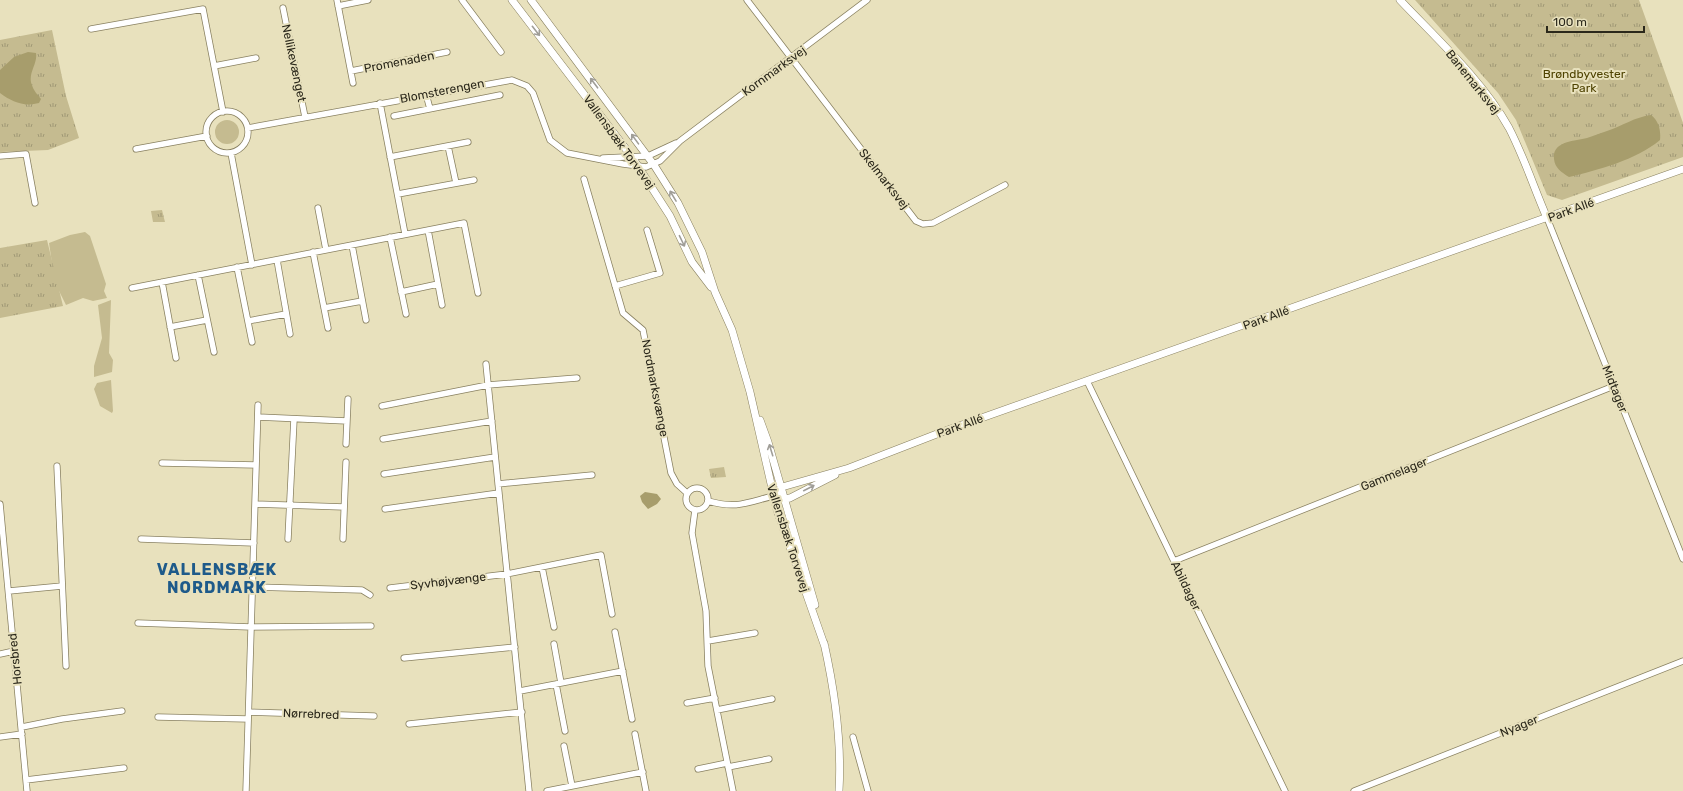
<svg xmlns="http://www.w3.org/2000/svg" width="1683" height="791" font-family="Rubik,sans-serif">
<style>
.grass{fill:#c5bb90}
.park{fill:url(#park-tufts)}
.water{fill:#a79d6c}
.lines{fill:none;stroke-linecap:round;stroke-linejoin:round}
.minor-casing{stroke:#898161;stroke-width:7}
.tertiary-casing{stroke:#898161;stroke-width:8}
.minor{stroke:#fff;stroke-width:5.5}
.tertiary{stroke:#fff;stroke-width:7}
.oneway{stroke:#a09e98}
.labels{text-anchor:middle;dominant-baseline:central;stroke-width:4;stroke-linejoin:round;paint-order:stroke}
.street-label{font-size:12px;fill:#2b281b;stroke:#e8e1bd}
.park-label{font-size:12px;fill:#4e4201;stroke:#e8e1bd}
.district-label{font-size:16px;font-weight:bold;letter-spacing:1px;fill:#1e5a8a;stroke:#e8e1bd}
</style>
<defs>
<pattern id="park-tufts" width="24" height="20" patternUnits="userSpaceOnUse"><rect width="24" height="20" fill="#c5bb90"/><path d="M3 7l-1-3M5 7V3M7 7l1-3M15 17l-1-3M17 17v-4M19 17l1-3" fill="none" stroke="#a09875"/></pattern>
</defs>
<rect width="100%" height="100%" fill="#e8e1bd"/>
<path class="grass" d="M215 132a12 12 0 1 1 24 0a12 12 0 1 1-24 0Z
M85,232L90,236L106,284L104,291L107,298L93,301L83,298L66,305L55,283L49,243L70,235Z
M111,300L109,353L113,360L112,372L94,377V366L102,338L98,305Z
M111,380L113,411L112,413L100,406L94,389L97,383Z"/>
<path class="park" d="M1415,0H1639L1683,123V157L1562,200L1547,195L1516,120L1498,93Z
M52,30L66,96L79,138L48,150L0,152V40Z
M162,210L165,222H153L151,211Z
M47,240L63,306L0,318V248Z
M724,467L726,477L711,478L709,469Z"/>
<path class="water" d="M28,52L36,53C38,64 27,74 32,85C33,90 38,95 41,99L39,103C24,107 12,102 0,93V70L14,57Z
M1651,115C1659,121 1661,131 1660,140C1636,160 1598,170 1569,177C1561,172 1555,168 1554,159C1552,141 1575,141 1587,138C1594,136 1600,133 1607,131C1622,126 1635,117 1651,115Z
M645,492L657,494L661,499L657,504L648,509L642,502L640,496Z"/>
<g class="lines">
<g class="minor-casing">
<path id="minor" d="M337,0L353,83
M462,0L501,52
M747,0L916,221L923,224L933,223L1005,185
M338,6L368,0
M283,8L305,117
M91,29L203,9L223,112
M214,66L256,58
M351,71L447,52
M426,94L430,109
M380,103L405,234
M206 132a21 21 0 1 1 42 0a21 21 0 1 1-42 0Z
M394,116L500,95
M248,128L512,80L527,86L533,93L550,140L567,153L623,164L646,167L660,161L680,141L867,0
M448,146L456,183
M136,149L207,136
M231,153L252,265
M0,156L26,154L35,203
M390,157L468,142
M603,158L648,156L676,143
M584,179L623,313L643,330L671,473L677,484L687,493
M398,194L474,180
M318,208L326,250
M1547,218L1683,559
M428,230L442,305
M390,237L406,314
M352,245L366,320
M313,252L328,328
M277,260L290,334
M237,267L252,342
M198,275L214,352
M162,282L176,358
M615,286L660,273L647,230
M132,288L464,223L478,293
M401,292L438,284
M324,308L362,301
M248,321L286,314
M170,327L207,320
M486,364L529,791
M1087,381L1285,791
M382,406L488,385L577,378
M258,417L347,421
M383,439L492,421
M346,444L348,399
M162,463L256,465
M57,466L66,666
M384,474L495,457
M498,484L592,475
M686 499a11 11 0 1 1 22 0a11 11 0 1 1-22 0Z
M708,501C736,509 746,503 773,496
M0,504L27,791
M255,504L344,507
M385,509L499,493
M695,510L692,533L706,611L708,666L733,791
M141,539L254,543
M288,539L294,419
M343,539L346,462
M1174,561L1614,386
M542,567L554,627
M252,587L362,590L370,595
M390,588L507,574L601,555L612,614
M9,591L62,586
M138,623L251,627L371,626
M615,632L632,719
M708,641L755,633
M554,644L561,683
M0,654L14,651
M404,658L515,647
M556,684L565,731
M520,691L623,671
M687,703L715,698
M717,710L772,699
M249,712L374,716
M158,717L248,719
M409,724L522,712
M22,727L62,719L122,711
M635,734L646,791
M0,737L22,734
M853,737L868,791
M564,746L572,786
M728,767L769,759
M698,769L727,763
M26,780L124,768
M246,791L258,405
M547,791L643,772
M1354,791L1683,661"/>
</g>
<g class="tertiary-casing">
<path id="tertiary" d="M512,0L632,157L670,216L692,262L711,287
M531,0L654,165L678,203L702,252L715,292L732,330L750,392L777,510L825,647
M1400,0C1437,39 1483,81 1509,128C1524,157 1534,188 1547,218
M760,420L768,442L815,605
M773,496L782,487L849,468L942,432L1683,169
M773,496L785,499L790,498L835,475
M824,643C835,692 842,740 839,791"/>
</g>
<use href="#minor" class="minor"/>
<use href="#tertiary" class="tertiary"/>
</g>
<defs><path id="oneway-shaft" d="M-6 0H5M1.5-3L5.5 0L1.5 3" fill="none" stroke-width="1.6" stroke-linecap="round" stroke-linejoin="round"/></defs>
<g class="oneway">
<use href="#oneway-shaft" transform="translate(536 31) rotate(52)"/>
<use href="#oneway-shaft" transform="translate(594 83) rotate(-127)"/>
<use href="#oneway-shaft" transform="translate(635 139) rotate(-126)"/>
<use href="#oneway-shaft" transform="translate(673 196) rotate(-121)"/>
<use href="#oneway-shaft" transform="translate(682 241) rotate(64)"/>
<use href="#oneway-shaft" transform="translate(771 450) rotate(-107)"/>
<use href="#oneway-shaft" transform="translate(809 488) rotate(-27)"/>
</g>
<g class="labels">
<g class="street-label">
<text transform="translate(399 62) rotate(-11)">Promenaden</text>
<text transform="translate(294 63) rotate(78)">Nellikevænget</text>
<text transform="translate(774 71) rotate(-36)">Kornmarksvej</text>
<text transform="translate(1473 82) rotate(51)">Banemarksvej</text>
<text transform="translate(442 91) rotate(-11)">Blomsterengen</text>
<text transform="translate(619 142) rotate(54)">Vallensbæk Torvevej</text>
<text transform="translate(884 179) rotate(52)">Skelmarksvej</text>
<text transform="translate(1571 210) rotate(-20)">Park Allé</text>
<text transform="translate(1266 318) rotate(-20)">Park Allé</text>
<text transform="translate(655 388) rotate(79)">Nordmarksvænge</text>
<text transform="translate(1615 389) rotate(68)">Midtager</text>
<text transform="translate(960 426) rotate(-20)">Park Allé</text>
<text transform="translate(1394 474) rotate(-22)">Gammelager</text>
<text transform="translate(788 538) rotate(72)">Vallensbæk Torvevej</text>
<text transform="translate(448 581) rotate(-7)">Syvhøjvænge</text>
<text transform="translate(1186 586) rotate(64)">Abildager</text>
<text transform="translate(15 659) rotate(-96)">Horsbred</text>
<text transform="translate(311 714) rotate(2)">Nørrebred</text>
<text transform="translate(1519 726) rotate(-22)">Nyager</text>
</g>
<g class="park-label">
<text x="1584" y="74">Brøndbyvester<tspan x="1584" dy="14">Park</tspan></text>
</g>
<g class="district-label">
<text x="217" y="569">VALLENSBÆK<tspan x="217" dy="18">NORDMARK</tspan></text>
</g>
</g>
<path d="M1547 26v6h97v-6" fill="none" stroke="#2b281b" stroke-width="2"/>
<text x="1553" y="26" font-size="12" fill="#2b281b" stroke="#e8e1bd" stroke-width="3" paint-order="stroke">100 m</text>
</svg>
